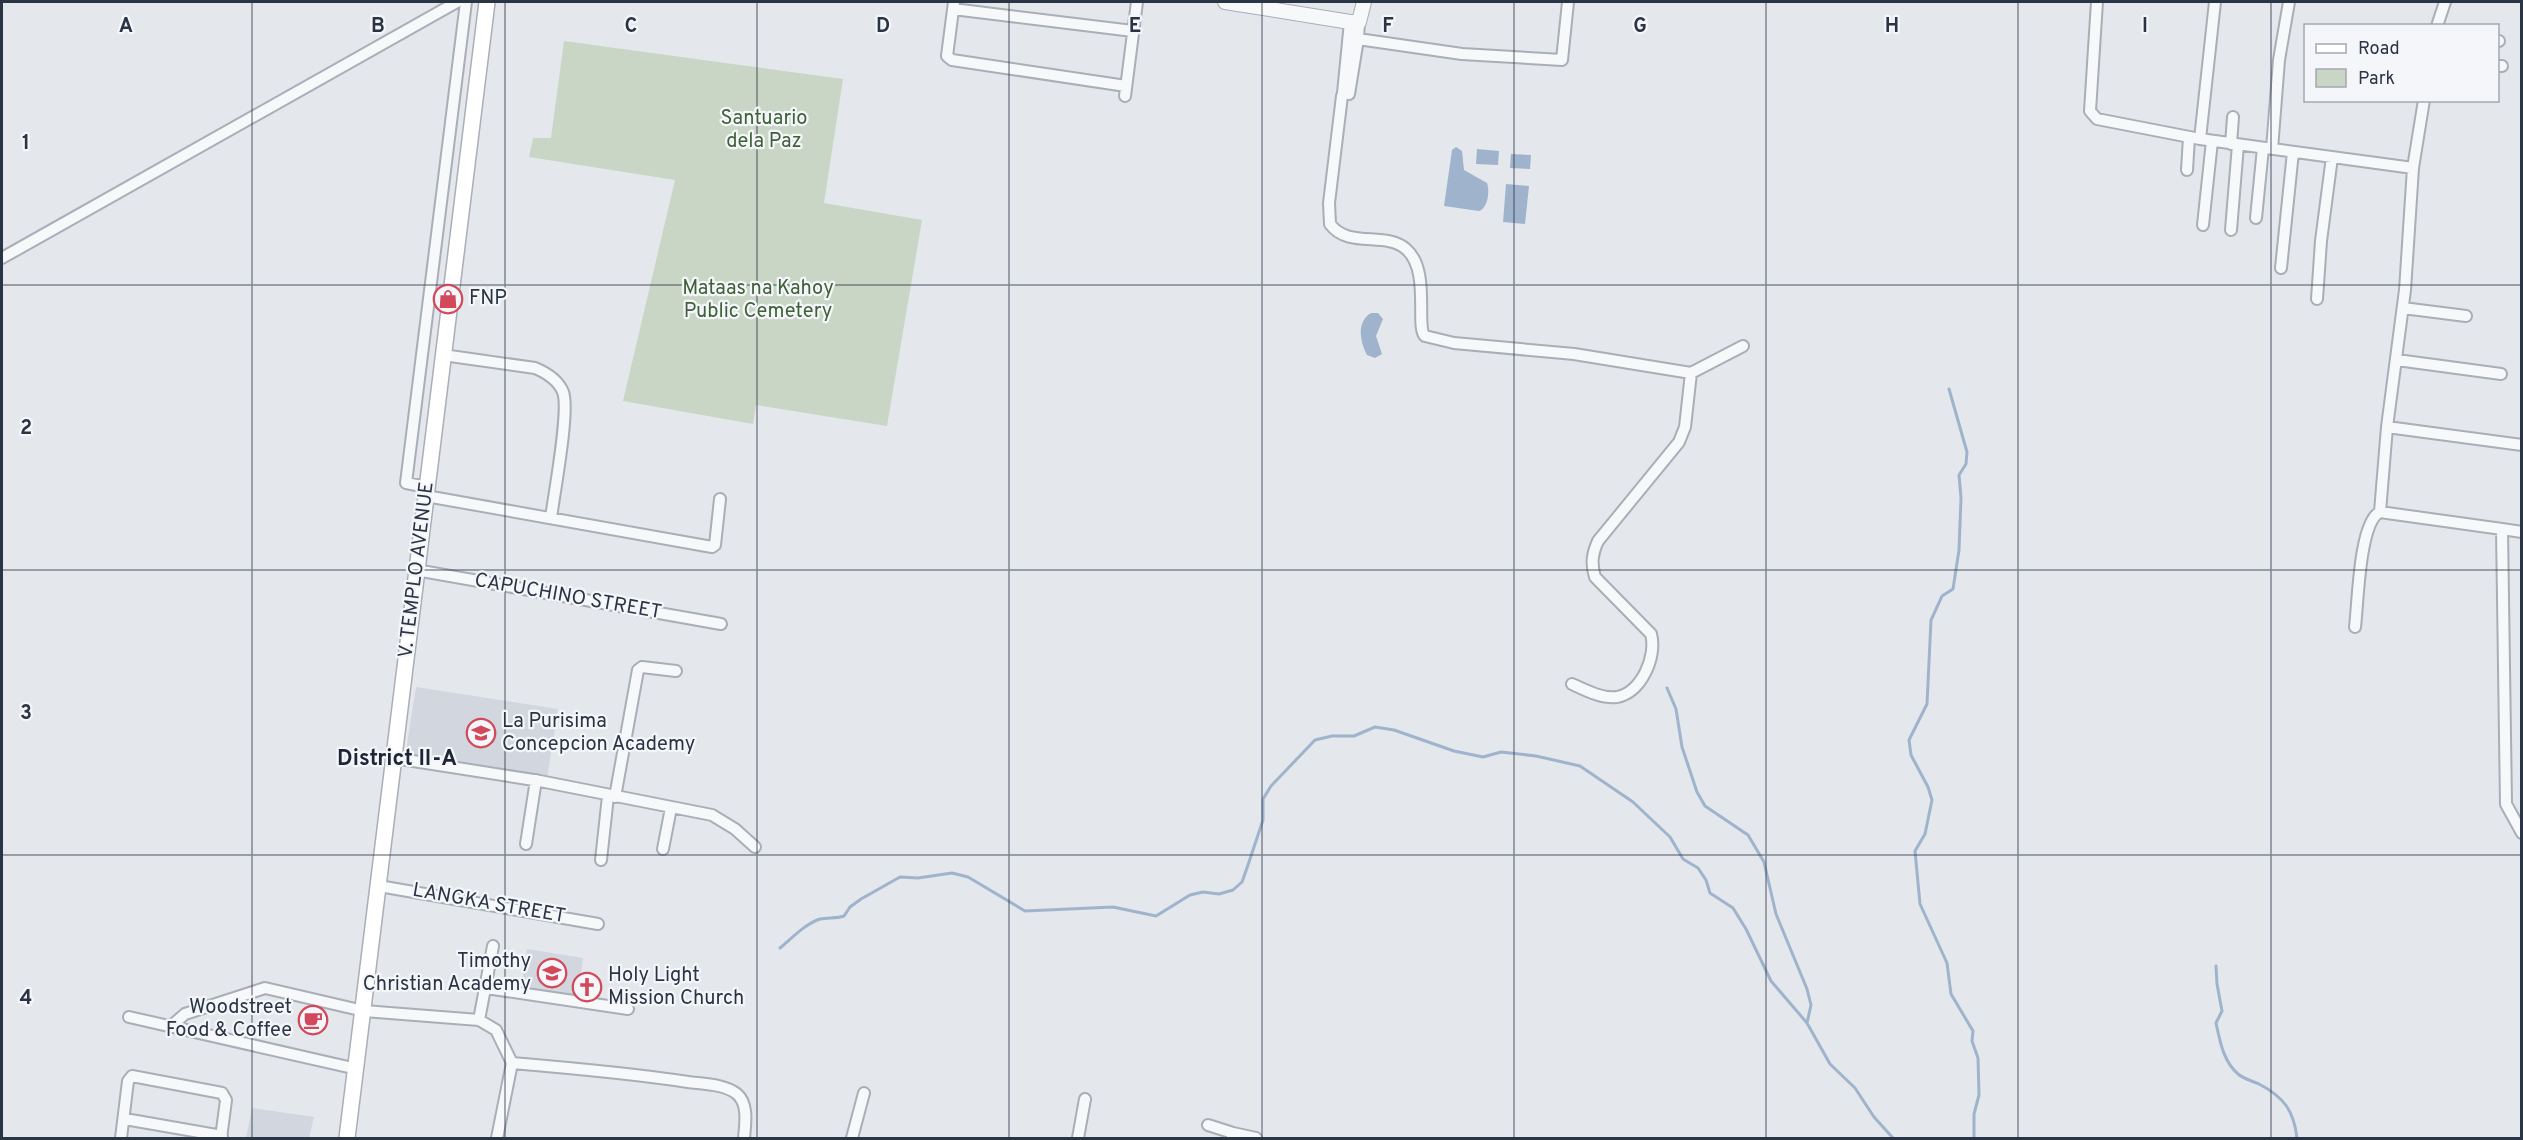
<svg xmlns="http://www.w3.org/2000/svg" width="2523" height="1140" font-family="Overpass,sans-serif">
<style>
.built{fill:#d2d6de}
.green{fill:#c9d6c5}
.water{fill:#9fb4cc}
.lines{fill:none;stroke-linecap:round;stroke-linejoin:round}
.stream{stroke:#9fb4cc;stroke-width:3}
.minor-casing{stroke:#a9aeb7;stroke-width:14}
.tertiary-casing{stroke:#a9aeb7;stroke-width:16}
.secondary-casing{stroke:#a9aeb7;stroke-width:18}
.minor{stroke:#f7f8fa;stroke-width:10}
.tertiary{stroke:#f7f8fa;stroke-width:14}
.secondary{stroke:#fff;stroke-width:15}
.grid{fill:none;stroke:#2b3445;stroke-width:1.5;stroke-opacity:0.55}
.labels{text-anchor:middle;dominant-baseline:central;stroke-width:4.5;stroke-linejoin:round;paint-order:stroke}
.park-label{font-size:20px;fill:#3f6138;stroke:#f4f6f9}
.poi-label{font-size:20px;fill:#2b3445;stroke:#f4f6f9;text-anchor:start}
.street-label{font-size:20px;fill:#2b3445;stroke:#f4f6f9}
.quarter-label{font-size:22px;font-weight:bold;fill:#1d2536;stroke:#f4f6f9}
.grid-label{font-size:20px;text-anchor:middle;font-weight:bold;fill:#2b3445;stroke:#f4f6f9;stroke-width:4.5;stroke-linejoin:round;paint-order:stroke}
</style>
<rect width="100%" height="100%" fill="#e4e7ec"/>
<path class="built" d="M416,687L558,709L547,779L405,757Z
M527,949L583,958L578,998L521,989Z
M252,1108L314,1117L309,1138H246Z"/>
<path class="green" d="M564,41L843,79L824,203L922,220L887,426L756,405L753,424L623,401L675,180L529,157L533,138H551Z"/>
<path class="water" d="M1456,147L1462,151L1464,170L1487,183C1490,191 1488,208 1479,211L1444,206L1452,150Z
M1477,149L1499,151L1498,165L1476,164Z
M1511,154L1531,155L1530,169L1510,168Z
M1506,184L1529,186L1525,224L1503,222Z
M1371,313H1378L1383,319L1376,336L1382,354L1375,358L1367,355C1360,342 1356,322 1371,313Z"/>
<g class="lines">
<path class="stream" d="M1949,389L1967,452L1966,464L1959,475L1961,498L1959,550L1953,589L1942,596L1931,620L1927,704L1909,740L1911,755L1928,787L1932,800L1925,834L1915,851L1920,904L1947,963L1951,994L1973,1031L1972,1041L1978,1058L1979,1095L1974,1114V1138
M1667,688L1676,709L1682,747L1697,792L1705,806L1748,835L1764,862L1776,914L1807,989L1811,1005L1807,1023L1830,1064L1855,1088L1874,1117L1893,1138
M780,948C792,938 805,924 820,919C828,917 836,919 844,916L850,907L861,899L900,877L918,878L952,873L968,877L1025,911L1113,907L1156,916L1190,895L1203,892L1219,894L1233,890L1242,882L1248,865L1263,820V799L1271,786L1315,740L1332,736H1354L1375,727L1394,730L1454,751L1483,757L1501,752L1536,756L1580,766L1633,802L1670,837L1683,859L1698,868L1706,880L1710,893L1733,908L1746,929L1771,981L1807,1023
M2216,966L2217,984L2222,1011L2216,1023C2220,1041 2223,1061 2238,1074C2244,1079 2252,1081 2259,1084C2284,1097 2294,1111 2297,1138"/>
<g class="minor-casing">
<path id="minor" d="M954,2L947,56L952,60L1126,86
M2097,2L2090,111L2097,119L2200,139L2413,168
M953,9L1133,31
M2437,26L2445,2
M1358,39L1462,54L1562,60L1568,2
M2498,41H2499
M2498,66H2502
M1343,93L1350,22
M1349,94L1358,39L1359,22
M1125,96L1137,2
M1342,96L1329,203L1330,224C1348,249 1386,231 1406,249C1431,270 1415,327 1425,336L1454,343L1574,354L1691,373L1743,346
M2424,100L2413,168L2405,290L2387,427L2380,512L2502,529L2506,804L2522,833
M2200,139L2215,2
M2231,144L2233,117
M2272,149L2279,60L2289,2
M2187,170L2189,137
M2256,218L2263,148
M2203,225L2212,141
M2231,230L2238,145
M2,258L457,2
M2281,268L2293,152
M2317,299L2321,241L2332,157
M2403,308L2466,316
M443,355L535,368C547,373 558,380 563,392C570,410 554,494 551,518
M2397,360L2501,374
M2387,427L2522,445
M427,487L406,483L466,2
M426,496L712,547L715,545L720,499
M2502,529L2522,532
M416,570L721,624
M2355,627C2358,604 2359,522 2380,512
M1572,684C1585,690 1602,699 1617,697C1642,692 1657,656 1651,634L1595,577C1591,564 1592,554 1598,541L1679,442L1685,427L1691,373
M394,758L540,781L712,815L735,829L755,847
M615,797L638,670L642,667L676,671
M526,844L536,780
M663,849L671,808
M601,860L608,796
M379,886L598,924
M486,988L628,1009
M129,1017L357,1069
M479,1020L493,946
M170,1027L185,1014L265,988L364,1011L479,1020L496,1030L512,1063L497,1138
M512,1063C571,1068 630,1073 688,1082C703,1084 725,1084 737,1094C749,1104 745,1126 744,1138
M125,1119L222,1136
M1208,1125L1233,1133L1232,1138
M1233,1133L1256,1138
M121,1138L128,1081L132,1076L222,1093L226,1100L221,1138
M852,1138L864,1093
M1078,1138L1085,1099"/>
</g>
<g class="tertiary-casing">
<path id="tertiary" d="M1225,2L1350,22H1359L1364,2"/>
</g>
<g class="secondary-casing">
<path id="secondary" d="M347,1138L487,2"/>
</g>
<use href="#minor" class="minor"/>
<use href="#tertiary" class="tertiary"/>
<use href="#secondary" class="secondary"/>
</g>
<path class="grid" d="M252,2V1138M505,2V1138M757,2V1138M1009,2V1138M1262,2V1138M1514,2V1138M1766,2V1138M2018,2V1138M2271,2V1138M2,285H2522M2,570H2522M2,855H2522"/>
<defs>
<g id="shop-ring" transform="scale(1.5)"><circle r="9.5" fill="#f4f6f9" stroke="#d1495b" stroke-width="1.5"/><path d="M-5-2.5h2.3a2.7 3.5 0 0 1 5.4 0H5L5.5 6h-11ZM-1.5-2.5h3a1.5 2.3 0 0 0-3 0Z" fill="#d1495b"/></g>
<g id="school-ring" transform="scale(1.5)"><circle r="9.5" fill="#f4f6f9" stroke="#d1495b" stroke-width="1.5"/><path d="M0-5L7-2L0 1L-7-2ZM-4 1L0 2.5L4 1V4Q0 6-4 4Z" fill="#d1495b"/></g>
<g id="church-ring" transform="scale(1.5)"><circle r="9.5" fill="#f4f6f9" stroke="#d1495b" stroke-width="1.5"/><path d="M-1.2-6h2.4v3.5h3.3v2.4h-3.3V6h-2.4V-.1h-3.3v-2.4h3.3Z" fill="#d1495b"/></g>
<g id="cafe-ring" transform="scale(1.5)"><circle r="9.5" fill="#f4f6f9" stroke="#d1495b" stroke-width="1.5"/><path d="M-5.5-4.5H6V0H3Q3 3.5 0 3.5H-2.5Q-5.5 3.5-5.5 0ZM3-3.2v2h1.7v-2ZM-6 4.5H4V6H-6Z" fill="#d1495b"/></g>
</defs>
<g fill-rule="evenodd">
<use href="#shop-ring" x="448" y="299"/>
<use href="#school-ring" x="481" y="733"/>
<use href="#school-ring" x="552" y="973"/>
<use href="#church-ring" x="587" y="987"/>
<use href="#cafe-ring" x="313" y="1020"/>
</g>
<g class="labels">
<g class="park-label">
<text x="764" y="119">Santuario<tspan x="764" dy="23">dela Paz</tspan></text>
<text x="758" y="289">Mataas na Kahoy<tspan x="758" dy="23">Public Cemetery</tspan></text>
</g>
<g class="poi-label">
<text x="469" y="299">FNP</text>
<text x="502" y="722">La Purisima<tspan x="502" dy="23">Concepcion Academy</tspan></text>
<text x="531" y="962" text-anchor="end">Timothy<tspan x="531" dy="23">Christian Academy</tspan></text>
<text x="608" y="976">Holy Light<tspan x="608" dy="23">Mission Church</tspan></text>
<text x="292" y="1008" text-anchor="end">Woodstreet<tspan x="292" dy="23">Food &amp; Coffee</tspan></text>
</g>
<g class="street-label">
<text transform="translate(417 570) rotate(-83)">V. TEMPLO AVENUE</text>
<text transform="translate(568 597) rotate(10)">CAPUCHINO STREET</text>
<text transform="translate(489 904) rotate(10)">LANGKA STREET</text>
</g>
<g class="quarter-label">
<text x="397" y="759">District II-A</text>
</g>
</g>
<g class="grid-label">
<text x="126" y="32">A</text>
<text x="378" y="32">B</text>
<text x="631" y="32">C</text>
<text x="883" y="32">D</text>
<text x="1135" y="32">E</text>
<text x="1388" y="32">F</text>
<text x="1640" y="32">G</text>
<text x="1892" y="32">H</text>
<text x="2145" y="32">I</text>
<text x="26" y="149">1</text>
<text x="26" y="434">2</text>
<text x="26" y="719">3</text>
<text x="26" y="1004">4</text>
</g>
<rect width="2523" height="1140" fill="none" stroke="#2b3445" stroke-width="6"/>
<rect x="2304" y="24" width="195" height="78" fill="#f4f6f9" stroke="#a4a8b1" stroke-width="1.5"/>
<rect x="2316" y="44" width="30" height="9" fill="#ffffff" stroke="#a4a8b1" stroke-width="1.5"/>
<text x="2358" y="54" font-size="18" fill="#2b3445">Road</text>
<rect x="2316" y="69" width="30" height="18" fill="#c9d6c5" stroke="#a4a8b1" stroke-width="1.5"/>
<text x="2358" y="84" font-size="18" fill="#2b3445">Park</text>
</svg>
